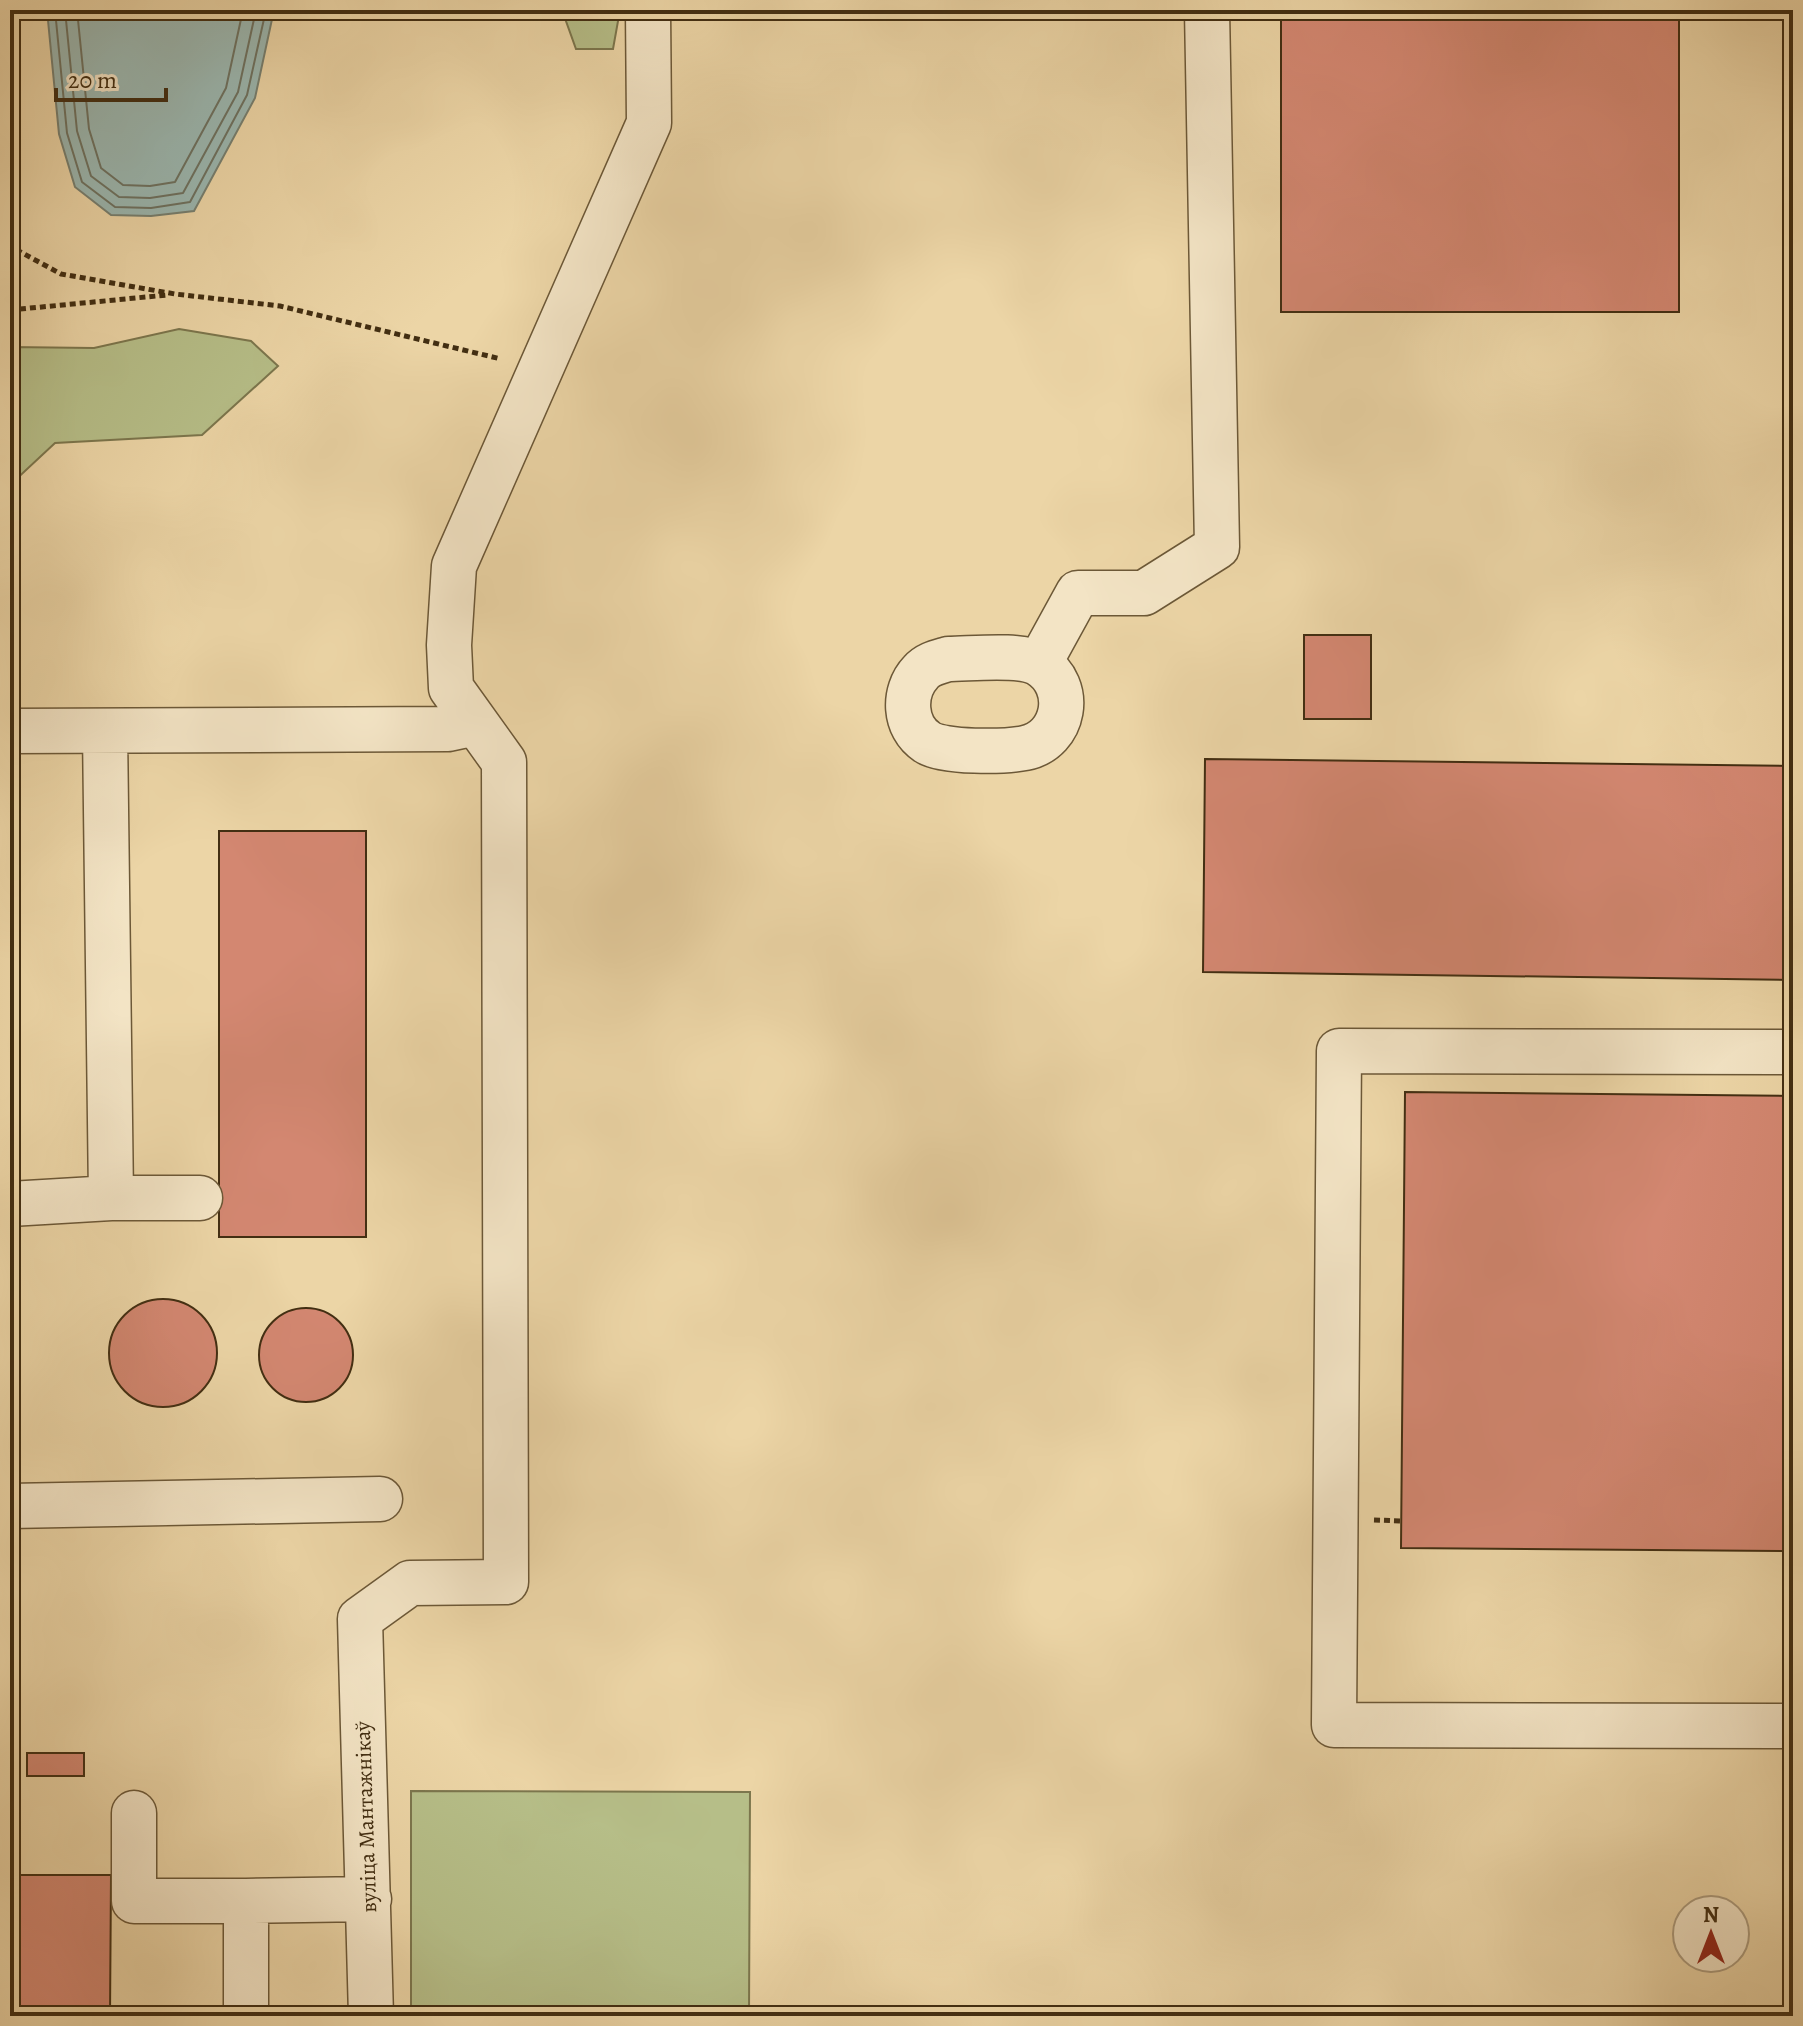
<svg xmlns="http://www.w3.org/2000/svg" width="1803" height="2026" font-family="Alegreya,serif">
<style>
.green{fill:#b6be88;stroke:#7c764d;stroke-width:2}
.water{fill:#9bb7b0;stroke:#778071;stroke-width:2}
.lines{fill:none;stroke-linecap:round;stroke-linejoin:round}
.shore{stroke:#6e7261;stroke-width:2}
.building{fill:#d38771;stroke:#422e12;stroke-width:2}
.minor-casing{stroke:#6c5837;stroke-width:47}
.path{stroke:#422e12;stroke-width:5;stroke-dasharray:6 4;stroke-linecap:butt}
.minor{stroke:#f3e4c5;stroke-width:44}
.labels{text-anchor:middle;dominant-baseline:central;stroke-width:6;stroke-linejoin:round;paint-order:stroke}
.street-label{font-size:22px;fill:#422e12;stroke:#f3e4c5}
</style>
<rect width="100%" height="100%" fill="#ecd5a6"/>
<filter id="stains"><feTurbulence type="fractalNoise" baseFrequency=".0025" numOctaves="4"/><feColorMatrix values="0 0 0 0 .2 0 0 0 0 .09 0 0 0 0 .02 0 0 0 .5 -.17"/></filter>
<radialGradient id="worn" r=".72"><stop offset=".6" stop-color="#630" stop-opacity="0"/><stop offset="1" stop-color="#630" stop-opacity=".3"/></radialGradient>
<path class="green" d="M562,10H620L613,49H576Z
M179,329L251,341L278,366L202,435L55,443L10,485V347L94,348Z
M411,1791L750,1792L749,2016H411Z"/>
<path class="water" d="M47,10H274L255,98L194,211L151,216L111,215L75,187L59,134Z"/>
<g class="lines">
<path class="shore" d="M55,10L67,133L82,182L115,207L151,208L190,202L247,95L266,10
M65,10L77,131L91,176L119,197L150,198L183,193L238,92L256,10
M77,10L89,129L101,168L123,185L150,186L175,182L226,88L243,10"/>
</g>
<path class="building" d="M1281,10H1679V312H1281Z
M1304,635H1371V719H1304Z
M1205,759L1793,766V980L1203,972Z
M219,831H366V1237H219Z
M1405,1092L1793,1096V1551L1401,1548Z
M109 1353a54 54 0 1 1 108 0a54 54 0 1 1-108 0Z
M259 1355a47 47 0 1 1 94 0a47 47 0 1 1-94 0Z
M27,1753H84V1776H27Z
M10,1875H111L110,2016H10Z"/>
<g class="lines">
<g class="minor-casing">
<path id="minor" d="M948,659C971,659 1020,653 1039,664C1075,686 1065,740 1025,748C1005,752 943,753 927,742C904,727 902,692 921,672C928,664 938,662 948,659Z
M1039,664L1078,593H1144L1217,547L1207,10
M10,731L448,729L476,723
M1793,1052L1339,1051L1334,1725L1793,1726
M111,1198H200
M10,1204L111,1198L105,731
M10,1506L380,1499
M134,1813V1901H246
M246,2016V1901L369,1899
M371,2016L360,1619L410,1583L506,1582L504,762L451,688L449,645L454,566L649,123L648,10"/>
</g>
<path class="path" d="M10,231L15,249L61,274L175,294L280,306L501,359
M10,310L167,295
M1374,1520L1401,1521"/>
<use href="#minor" class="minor"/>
</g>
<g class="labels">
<g class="street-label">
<text transform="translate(366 1817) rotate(-92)">вуліца Мантажнікаў</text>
</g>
</g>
<rect width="1803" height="2026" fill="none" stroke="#ecd5a6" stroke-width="40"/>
<rect x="12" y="12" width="1779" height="2002" fill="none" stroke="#422e12" stroke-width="4"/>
<rect x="20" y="20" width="1763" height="1986" fill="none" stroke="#422e12" stroke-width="2"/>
<g transform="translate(1711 1934)"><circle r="38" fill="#f3e4c5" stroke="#ac9b7d" stroke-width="2"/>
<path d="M0-6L14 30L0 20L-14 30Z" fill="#8f2418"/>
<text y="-12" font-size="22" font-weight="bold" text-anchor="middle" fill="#422e12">N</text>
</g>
<path d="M56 88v12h110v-12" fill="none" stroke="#422e12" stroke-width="4"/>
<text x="68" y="88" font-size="24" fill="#422e12" stroke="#f3e4c5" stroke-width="6" paint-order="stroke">20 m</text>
<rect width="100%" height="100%" filter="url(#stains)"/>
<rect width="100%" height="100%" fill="url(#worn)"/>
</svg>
